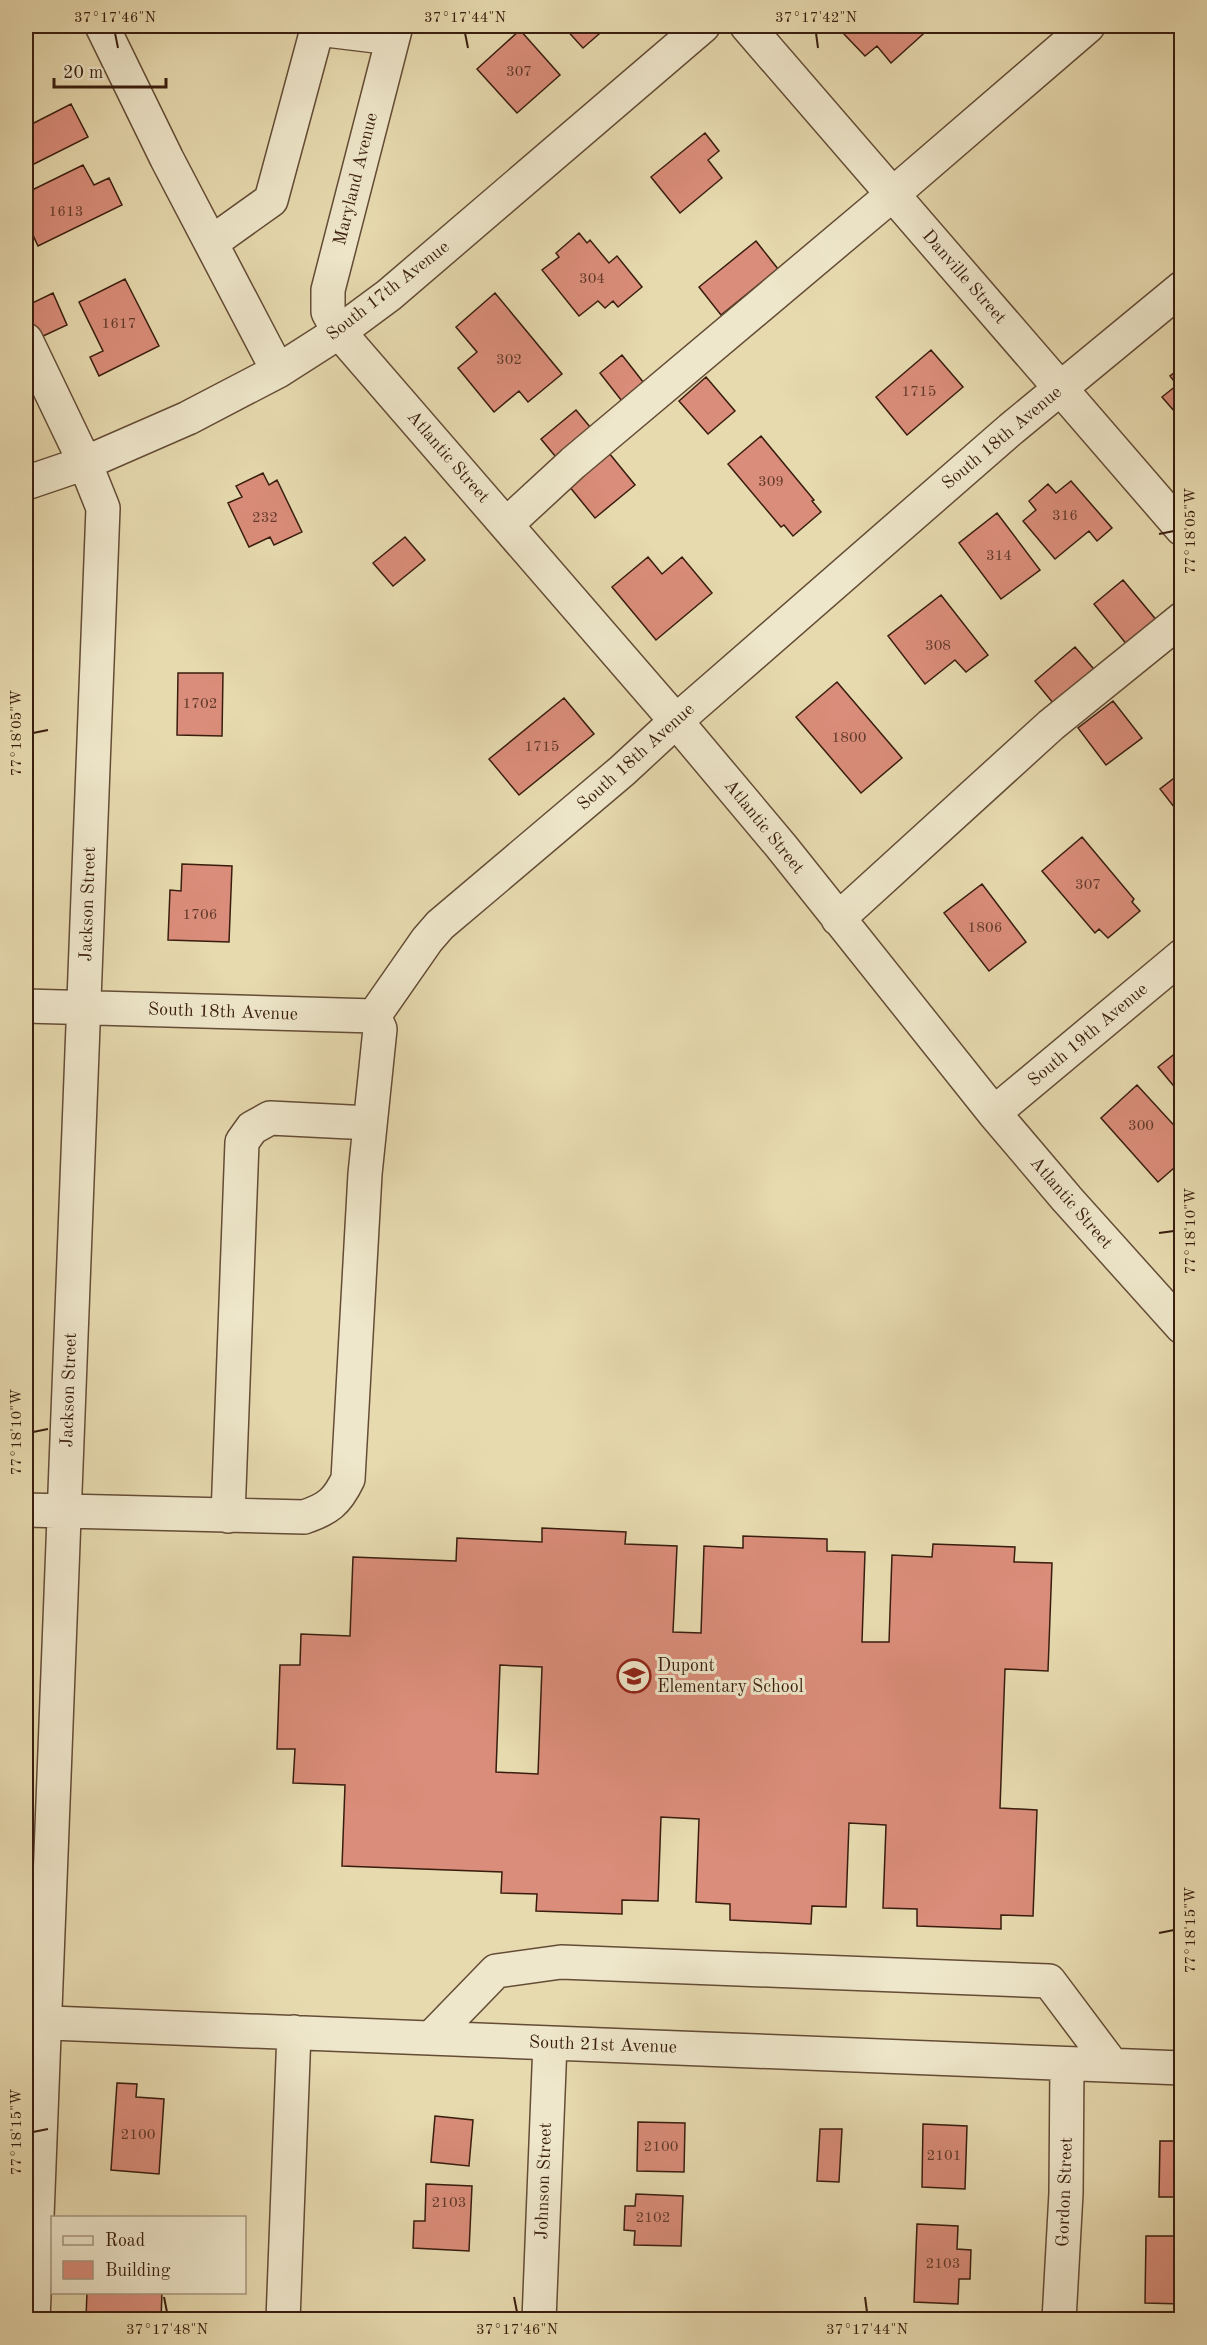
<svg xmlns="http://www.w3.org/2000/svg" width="1207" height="2345" font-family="'Old Standard TT',serif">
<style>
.building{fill:#da8d7a;stroke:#391d0e;stroke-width:1.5;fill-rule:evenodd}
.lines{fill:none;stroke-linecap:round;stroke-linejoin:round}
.minor-casing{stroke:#644c36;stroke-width:36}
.minor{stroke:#efe7cb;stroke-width:33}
.ticks{fill:none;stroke:#391d0e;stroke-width:2}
.labels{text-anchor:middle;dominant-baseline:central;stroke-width:6;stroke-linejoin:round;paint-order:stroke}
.number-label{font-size:15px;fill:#613929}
.street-label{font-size:18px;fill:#391d0e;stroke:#efe7cb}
.poi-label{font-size:18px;fill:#391d0e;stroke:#efe7cb;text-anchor:start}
.neatline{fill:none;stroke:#391d0e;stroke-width:2}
.ticks-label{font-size:15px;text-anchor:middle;fill:#391d0e}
</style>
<rect width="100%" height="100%" fill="#e7daaf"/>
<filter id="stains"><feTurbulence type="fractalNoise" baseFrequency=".00333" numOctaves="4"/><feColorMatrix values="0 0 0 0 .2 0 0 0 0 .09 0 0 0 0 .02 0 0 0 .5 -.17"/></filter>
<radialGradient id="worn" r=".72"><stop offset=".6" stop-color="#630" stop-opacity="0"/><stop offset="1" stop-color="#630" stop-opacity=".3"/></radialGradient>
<path class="building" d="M563,26H605L607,27L583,48Z
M853,26H932L891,63L877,46L865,56L844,34Z
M520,30L560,75L517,113L477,69Z
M71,104L88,137L26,168V127Z
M705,133L719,151L708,160L722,178L680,213L651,177Z
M83,165L94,185L109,178L122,205L38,246L26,220V193Z
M579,233L587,243L590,240L609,263L617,256L642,287L618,307L613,301L605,308L598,301L579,316L542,270L559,257L556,253Z
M756,241L778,269L721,315L699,287Z
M125,279L159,346L99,376L90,357L103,351L79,302Z
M53,293L67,325L39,338L26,306Z
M495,293L562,374L528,402L519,391L494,412L458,368L477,352L456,327Z
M931,350L963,387L907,435L876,397Z
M622,355L647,387L625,405L600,373Z
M1182,367V420L1162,397L1177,385L1170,376Z
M706,377L735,411L708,434L679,401Z
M576,410L595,433L560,462L541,439Z
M761,436L814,500L812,501L821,512L793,536L784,525L781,527L728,464Z
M609,453L635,485L595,518L569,486Z
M263,473L269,485L277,480L302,532L274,545L270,537L249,547L228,503L242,497L236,486Z
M1071,481L1112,528L1097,541L1089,531L1055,559L1023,521L1036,510L1029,501L1048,484L1056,493Z
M997,513L1040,570L1001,599L959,543Z
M405,537L425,560L393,586L373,563Z
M648,557L662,574L682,557L712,593L656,640L612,587Z
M1123,580L1158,622L1128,646L1094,604Z
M941,595L988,655L966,672L955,660L925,684L888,636Z
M1075,647L1098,674L1058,709L1035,681Z
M178,673H223L222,736L177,735Z
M837,682L902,758L861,793L796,717Z
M564,698L594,734L519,795L489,759Z
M1113,701L1142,738L1106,765L1078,728Z
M1182,772V817L1160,789Z
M26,821H32L31,869H26Z
M1082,837L1134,899L1132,902L1140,911L1108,938L1099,929L1095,933L1042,871Z
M182,864L232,866L229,942L168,940L170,890L181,891Z
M982,884L1026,942L989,971L944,913Z
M1182,1048V1096L1158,1067Z
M1137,1085L1182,1134V1161L1158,1182L1101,1118Z
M542,1528L626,1532L625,1544L677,1546L673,1632L701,1633L704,1546L743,1548V1536L827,1539V1551L865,1552L862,1642H889L892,1555L932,1557L933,1544L1015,1547L1014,1562L1052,1563L1048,1671L1005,1669L1000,1808L1037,1810L1033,1916L1001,1915V1929L917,1926V1909L883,1908L886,1825L849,1823L846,1907L812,1906L811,1924L730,1920V1904L696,1902L699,1819L661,1817L658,1901L622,1900V1914L536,1911L537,1894L501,1893L502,1872L342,1866L345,1785L293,1783L295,1749H277L280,1665H300L301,1634L350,1636L353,1557L456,1561L457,1538L542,1542ZM500,1665L542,1667L538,1774L496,1772Z
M117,2083L137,2084L136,2097L164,2099L159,2174L111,2170Z
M435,2116L473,2120L469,2166L431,2162Z
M638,2122L685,2123L684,2172L637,2171Z
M923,2124L967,2126L965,2189L922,2187Z
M820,2129H842L839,2182L817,2181Z
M1160,2141H1182V2197H1159Z
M426,2184L472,2186L469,2251L413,2248L414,2221H425Z
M636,2194L683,2196L681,2246L634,2245L635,2231L624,2230L625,2206H635Z
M917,2224L958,2226L957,2249L971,2250L970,2279H959L958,2304L914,2302Z
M1146,2236H1182V2304L1145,2303Z
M87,2292H162L161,2320L86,2318Z"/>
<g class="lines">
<g class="minor-casing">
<path id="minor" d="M102,26L167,159L278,371
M396,26L328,290V312L339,332L676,721L781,846L994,1113L1067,1199L1182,1327
M747,26L1182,529
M318,29L392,38
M211,243L271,200L318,26
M26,340L85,463L103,508L33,2320
M26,483L85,463L188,418L278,371L339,332L389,295L703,26
M507,524L573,463L893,194L1088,26
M838,919L1051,725L1182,619
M26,1006L374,1016
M374,1016L427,940L440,925L622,771L676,721L1011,429L1182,288
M994,1113L1182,956
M26,1510L304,1517C328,1509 337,1502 348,1479L365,1174L380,1029L374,1016
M228,1516L242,1142L252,1128L270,1118L370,1123
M26,2022L1182,2068
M431,2038L496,1971L561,1962L1049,1981L1112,2065
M283,2320L294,2032
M539,2320L550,2043
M1059,2320L1066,2193L1067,2064"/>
</g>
<use href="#minor" class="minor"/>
</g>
<path class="ticks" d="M115,33L118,48M465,33L468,48M816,33L818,48M1159,534L1174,531M33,733L48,730M1159,1233L1174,1231M33,1432L48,1429M1159,1933L1174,1930M33,2132L48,2129M164,2297L167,2312M514,2297L517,2312M865,2297L867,2312"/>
<defs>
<g id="school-ring" transform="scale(1.725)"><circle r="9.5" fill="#efe7cb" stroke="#8f2418" stroke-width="1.5"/><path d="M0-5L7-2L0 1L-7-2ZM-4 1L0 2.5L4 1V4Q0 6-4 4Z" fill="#8f2418"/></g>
</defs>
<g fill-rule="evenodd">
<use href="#school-ring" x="634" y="1676"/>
</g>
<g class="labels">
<g class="number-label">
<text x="519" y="72">307</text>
<text x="66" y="212">1613</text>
<text x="592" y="279">304</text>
<text x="119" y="324">1617</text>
<text x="509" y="360">302</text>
<text x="919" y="392">1715</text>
<text x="771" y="482">309</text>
<text x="1065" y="516">316</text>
<text x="265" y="518">232</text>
<text x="999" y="556">314</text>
<text x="938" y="646">308</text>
<text x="200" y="704">1702</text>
<text x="849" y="738">1800</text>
<text x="542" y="747">1715</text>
<text x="1088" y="885">307</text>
<text x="200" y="915">1706</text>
<text x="985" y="928">1806</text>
<text x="1141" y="1126">300</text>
<text x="138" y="2135">2100</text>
<text x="661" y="2147">2100</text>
<text x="944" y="2156">2101</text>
<text x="449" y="2203">2103</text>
<text x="653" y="2218">2102</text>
<text x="943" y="2264">2103</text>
</g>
<g class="street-label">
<text transform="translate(356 179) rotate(-76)">Maryland Avenue</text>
<text transform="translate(964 277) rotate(49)">Danville Street</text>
<text transform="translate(388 291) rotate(-38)">South 17th Avenue</text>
<text transform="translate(1002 438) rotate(-40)">South 18th Avenue</text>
<text transform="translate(448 457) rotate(49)">Atlantic Street</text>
<text transform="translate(636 757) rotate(-42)">South 18th Avenue</text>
<text transform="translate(764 827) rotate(51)">Atlantic Street</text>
<text transform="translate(88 904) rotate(-88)">Jackson Street</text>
<text transform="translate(223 1012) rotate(2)">South 18th Avenue</text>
<text transform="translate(1088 1035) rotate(-40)">South 19th Avenue</text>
<text transform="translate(1071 1203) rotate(49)">Atlantic Street</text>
<text transform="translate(69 1390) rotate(-88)">Jackson Street</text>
<text transform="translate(603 2045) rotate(2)">South 21st Avenue</text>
<text transform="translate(544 2181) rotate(-88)">Johnson Street</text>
<text transform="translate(1065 2192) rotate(-88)">Gordon Street</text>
</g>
<g class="poi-label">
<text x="657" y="1666">Dupont<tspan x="657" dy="21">Elementary School</tspan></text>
</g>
</g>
<rect width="1207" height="2345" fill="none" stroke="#e7daaf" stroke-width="66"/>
<rect x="51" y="2216" width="195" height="78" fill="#efe7cb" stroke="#a6967f" stroke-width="1.5"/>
<rect x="63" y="2236" width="30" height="9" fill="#efe7cb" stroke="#a6967f" stroke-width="1.5"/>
<text x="105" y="2246" font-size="18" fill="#391d0e">Road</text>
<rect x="63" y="2261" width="30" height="18" fill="#da8d7a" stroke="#a6967f" stroke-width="1.5"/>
<text x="105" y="2276" font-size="18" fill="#391d0e">Building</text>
<path d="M54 78v9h112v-9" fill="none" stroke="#391d0e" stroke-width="3"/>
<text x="63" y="78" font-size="18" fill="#391d0e" stroke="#efe7cb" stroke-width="4.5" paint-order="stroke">20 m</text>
<rect x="33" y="33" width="1141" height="2279" class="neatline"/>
<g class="ticks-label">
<text x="115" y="22">37°17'46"N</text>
<text x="465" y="22">37°17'44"N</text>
<text x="816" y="22">37°17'42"N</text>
<text transform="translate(1190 531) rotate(-90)" y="5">77°18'05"W</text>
<text transform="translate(16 733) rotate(-90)" y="5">77°18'05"W</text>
<text transform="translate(1190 1231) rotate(-90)" y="5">77°18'10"W</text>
<text transform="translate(16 1432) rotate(-90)" y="5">77°18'10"W</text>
<text transform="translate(1190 1930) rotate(-90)" y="5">77°18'15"W</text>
<text transform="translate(16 2132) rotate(-90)" y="5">77°18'15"W</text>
<text x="167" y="2334">37°17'48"N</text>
<text x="517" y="2334">37°17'46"N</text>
<text x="867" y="2334">37°17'44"N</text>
</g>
<rect width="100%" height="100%" filter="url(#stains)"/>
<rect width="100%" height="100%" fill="url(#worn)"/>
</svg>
